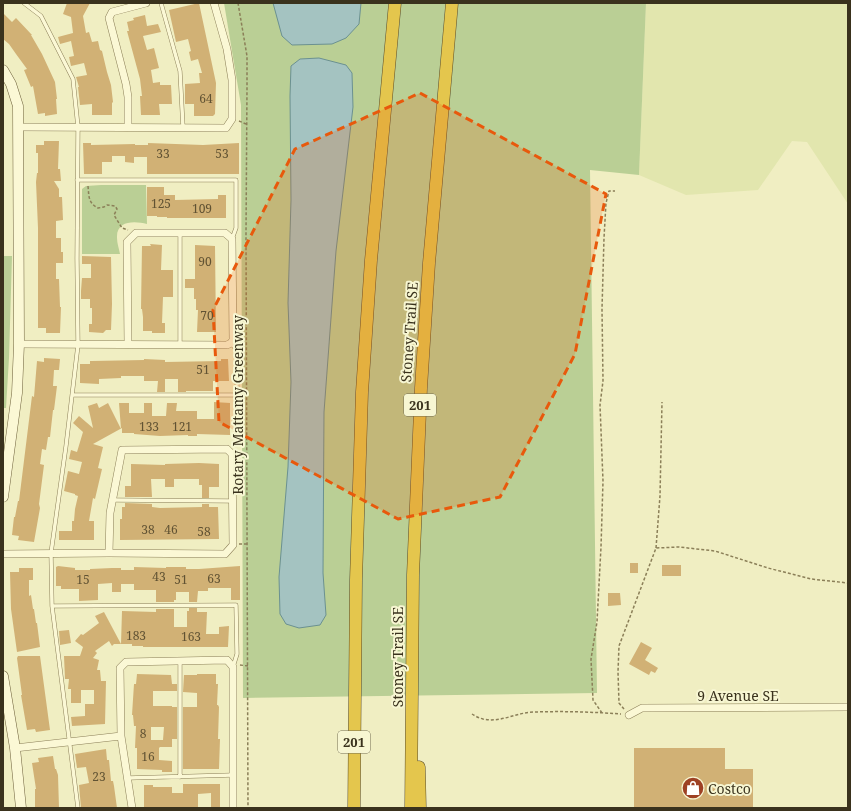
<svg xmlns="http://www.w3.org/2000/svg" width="851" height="811" font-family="'Noto Serif',serif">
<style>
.farmland{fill:#e2e6ae}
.green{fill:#bacf95}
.water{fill:#a4c3c1;stroke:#6b9191}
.building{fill:#d1b175;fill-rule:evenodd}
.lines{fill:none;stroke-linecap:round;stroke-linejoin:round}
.lane-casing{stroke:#8b7f58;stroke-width:4.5}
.street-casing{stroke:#8b7f58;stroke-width:8}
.secondary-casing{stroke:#6d603b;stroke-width:11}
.highway-casing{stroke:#594c2c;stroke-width:13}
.path{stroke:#8b7f58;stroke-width:1.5;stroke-dasharray:3 2;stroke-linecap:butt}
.lane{stroke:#fbf8d5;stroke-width:3.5}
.street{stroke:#fbf8d5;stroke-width:7}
.secondary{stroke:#fbf8d5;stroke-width:10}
.highway{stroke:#e4c64d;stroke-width:12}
.marked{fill:#e8590c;fill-opacity:0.2;stroke:#e8590c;stroke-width:3;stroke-dasharray:8 5;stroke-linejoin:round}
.labels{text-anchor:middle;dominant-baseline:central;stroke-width:4;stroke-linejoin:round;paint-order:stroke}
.number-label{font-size:12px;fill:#605233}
.shield{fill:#f7f6d2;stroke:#736d53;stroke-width:1}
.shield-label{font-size:13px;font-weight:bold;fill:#3a321d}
.street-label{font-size:14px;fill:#3a321d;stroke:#f7f6d2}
.poi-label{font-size:14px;fill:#3a321d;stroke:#f7f6d2;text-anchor:start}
</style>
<rect width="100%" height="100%" fill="#f0eec2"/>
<path class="farmland" d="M646,3H848V204L807,142L792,141L758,190L686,195L639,175Z"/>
<path class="green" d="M224,3H646L639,175L590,170L597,693L243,698L241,105Z
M101,185H146L147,224C135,221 116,220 117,238C117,243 119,249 120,254H82V189L86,186Z
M3,256H12L9,358L6,408H3Z"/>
<path class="water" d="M273,3H361L359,24L346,38L332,44L292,45L282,36Z
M319,58L346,65L352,73L353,107L336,251L324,412L323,573L326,615L320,625L299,628L286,624L280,614L279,577L288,467L291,382L288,303L291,200L290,96L291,66L300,59Z"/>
<path class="building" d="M67,3H90L83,16L86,33L89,32L92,42L98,41L100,50L102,51L107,72L111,85L113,102L112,103V115H92V104L80,105L78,87H79L76,77L87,75L84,63L71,66L69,57L74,56L71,41L60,44L58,37L73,33L71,17L63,14Z
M199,3L216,83L215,114L213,116H194V104H185V84L200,83L199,73H202L198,59L191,61L189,52L191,51L188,39L176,42L169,10Z
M3,13L12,22L16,18L32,35H31L42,54L55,82L57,99H56L57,114L45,116V113L38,114L33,86L31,87L24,70L27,69L16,54L9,44L3,39Z
M145,15L147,26L158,24L161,32L143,36L147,50L154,48L159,68L151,70L153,83L160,82V85H171L172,104H159L160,115H141L140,96H142L140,79L127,31H129L127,22L134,20L133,18Z
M44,141H59L58,169H60L61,181H54L59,189V197H62L63,220L56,221V238H61V252H63V263H56V279H59L60,307H61L60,333H46V328H38V228L36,182L37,173H38V153H36V145H44Z
M83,143H91V145L135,144V145H148V143L203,145L239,143V174H147V157H134V163L125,162V156H112V162H102V174H84Z
M147,187H164V195H175V200L218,199V195H226V218H167V217H157V216H147Z
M150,244L162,245L161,270H173V297H163L162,323H165V333H152V331H143V317L142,309H141L142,246H151Z
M195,245L215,246L216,332H197L198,310H196V299H194V288H185V279H195Z
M82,256L111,257L112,304L111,330H106L103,333L89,332V324H92V308H90V299H81V291L82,278H91V264H82Z
M44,358L60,359L59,370H54L53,386H57L54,410H53L50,437H48L46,450L42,449L40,464L44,465L39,504L40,508L34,542L18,540L19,536L12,535L14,517H15L18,501H19L32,396L34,397L37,361L44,362Z
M144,359L165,360V362L221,361V359H228L229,381H213V391H186V392H178V379H165V392H157L158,381H144V376H121V378L99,379V384L80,383V364H90V361H92L144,360Z
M214,402L230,403V435L197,434V436H188V435L160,436L134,434V433H122V428L93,444L103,447L98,468L102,469L95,499L93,498L89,521H94V540H59V531H72V521H74L75,509L78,496L75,495V494L64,491L68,471L79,474L82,462L69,459L71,450L77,452L83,432L73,423L79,416L93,428L88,406L97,403L99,408L108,403L121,429L119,403H129V413H144V403H152V416H166L167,403H177L176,411H197V419H214Z
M199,463L219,464V487H209V498H202V485H199V479H174V487H165V479H151L152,497H125V486H131V464L165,465V464Z
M125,503L152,504V507L160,508L202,507V504H209V507H218L219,539L120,540V519H122V507H125Z
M630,563H638V573H630Z
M662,565H681V576H662Z
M58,566L75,568V570H90V569L112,568H121V570H134V567L166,568V567H186V569H199L240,566V600H231V588H208V591H198L197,602H189V592H176V600H174V602H156V590H134V584H121V592H112V583L98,584V600L79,601V589H61V586H56V567Z
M19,568H33V580H29V596L31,595L33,609H34L36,623H37L40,647L17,652L11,609L10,572H19Z
M608,593H620L621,605L608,606Z
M189,608H197V612H207L206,634H219V627L229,626L228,647H143V646H132V644H114L112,646L109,641L95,651L97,653L93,658L99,660L97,670H100L101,681H106L105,724L72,726L71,717L85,716V704H94V690H81V703H71V689H68L69,679H65L64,656H80L83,647L75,641L81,634L83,635L99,623L95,616L104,612L121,644L122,611L156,612V609H174V627H187V611H189Z
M69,630L71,643L60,645L59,631Z
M641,642L652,648L645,660L658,668L655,673L651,671L649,675L629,664Z
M18,656H40L50,730L36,732L35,729L27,730L21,695H22L17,658Z
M137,674L171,675L172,684H177V691H153V706H172V707H177V739H172V747H160L159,748V760L172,761V772H162V770L137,769V748H135L136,726H134L133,715H132L134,684H136ZM151,727H164L163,740H151Z
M197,674H216V684H218L217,705H218L219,707L218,739H220L219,769H183V707H197V693L183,692L184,675H197Z
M634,748H725V769H753V808H634Z
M106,749L107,760H109L111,781H113L114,786L117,808H81L79,785L89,783L86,767L77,768L75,754Z
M53,756L55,769H56L58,775L59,808L35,807V789H36L32,763L39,762L38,758Z
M183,784H220V808H211V793L198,794V808H144V785H153V787H172V793H183Z"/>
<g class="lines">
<g class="lane-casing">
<path id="lane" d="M24,3L41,16L73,79L78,127L77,259L78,345L66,446L51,553L52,606L78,808
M161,3L180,71L183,127
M77,180H236V228L232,239
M180,344V233
M72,395H237V350L231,343
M113,500L232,501
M52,606L236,605L237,654L233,667
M180,661V777
M128,778L233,775"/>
</g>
<g class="street-casing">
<path id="street" d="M19,127L226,128L232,119V80L227,49L214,3
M128,127V97L126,84L109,18L112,12L146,3
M19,344L227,345L231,343L233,340L232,239L225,233H136L127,242L128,344
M3,554L109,553L225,554L233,545L232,454L227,449L122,450L110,513L109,553
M629,715L642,708L848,707
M15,748L121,736
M132,808L121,736L120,668L126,662L227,660L233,667V808"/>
</g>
<g class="secondary-casing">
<path id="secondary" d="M3,70L11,84L18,106L19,344L17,393L3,497
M3,676L15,748L21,808"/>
</g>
<g class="highway-casing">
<path id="highway" d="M419,767L420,808
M354,808L356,580L362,392L371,260L395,3
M411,808L413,575L421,388L429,263L452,3"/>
</g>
<path class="path" d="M238,3L247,56V88L246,235L248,808
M239,121L246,124
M88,186C89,196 88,203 98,208L104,207L107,205L115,206L117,209L114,215L122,228L128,230
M239,454L247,453
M239,544H248
M656,548L660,496L662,402
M240,665L248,666
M624,709L619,703L618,672L619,646L656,548L679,547L715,551L768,568L811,579L848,583
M602,713L593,700L591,659L597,622L601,547L603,481L600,405L603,381L602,309L604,238L606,203L609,191H615
M472,714C475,716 479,718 483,719C501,723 517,712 535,712C564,711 593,712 621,714"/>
<use href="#lane" class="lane"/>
<use href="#street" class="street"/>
<use href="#secondary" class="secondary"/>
<use href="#highway" class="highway"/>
</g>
<path class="marked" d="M420,93L606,194L575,354L500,497L398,519L219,422L213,310L295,149Z"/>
<defs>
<g id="shop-disc" transform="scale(1.15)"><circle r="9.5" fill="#9e4124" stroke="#f7f6d2"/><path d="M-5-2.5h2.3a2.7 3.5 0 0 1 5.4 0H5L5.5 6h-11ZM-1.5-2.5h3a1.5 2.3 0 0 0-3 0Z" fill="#fff"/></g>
</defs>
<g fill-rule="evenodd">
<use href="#shop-disc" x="693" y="788"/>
</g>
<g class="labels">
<g class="number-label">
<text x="206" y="98">64</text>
<text x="163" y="153">33</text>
<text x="222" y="153">53</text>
<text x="161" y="203">125</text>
<text x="202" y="208">109</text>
<text x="205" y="261">90</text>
<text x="207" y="315">70</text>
<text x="203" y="369">51</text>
<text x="149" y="426">133</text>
<text x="182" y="426">121</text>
<text x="148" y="529">38</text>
<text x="171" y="529">46</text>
<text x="204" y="531">58</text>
<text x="159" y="576">43</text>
<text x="214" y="578">63</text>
<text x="83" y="579">15</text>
<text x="181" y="579">51</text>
<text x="136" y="635">183</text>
<text x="191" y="636">163</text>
<text x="143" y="733">8</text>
<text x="148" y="756">16</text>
<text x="99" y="776">23</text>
</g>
<g class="shield">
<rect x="404" y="394" width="32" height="22" rx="3"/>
<rect x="338" y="731" width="32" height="22" rx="3"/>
</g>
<g class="shield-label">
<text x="420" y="405">201</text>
<text x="354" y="742">201</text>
</g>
<g class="street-label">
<text transform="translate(409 332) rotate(-86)">Stoney Trail SE</text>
<text transform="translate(237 405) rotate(-90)">Rotary Mattamy Greenway</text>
<text transform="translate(397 657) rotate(-90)">Stoney Trail SE</text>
<text x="738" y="695">9 Avenue SE</text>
</g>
<g class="poi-label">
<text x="708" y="788">Costco</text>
</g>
</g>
<rect width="851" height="811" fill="none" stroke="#3a321d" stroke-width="8"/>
</svg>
